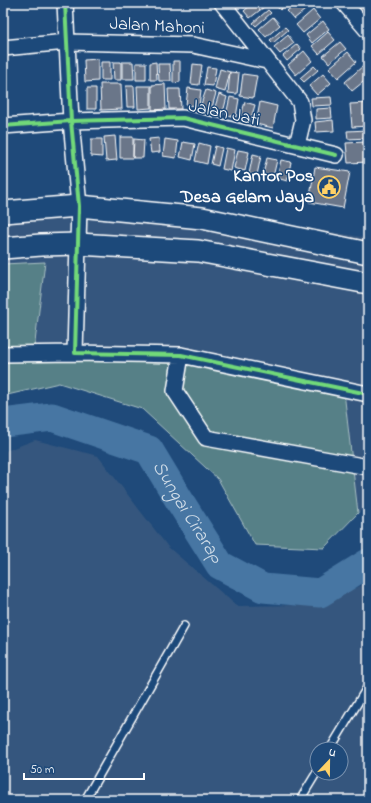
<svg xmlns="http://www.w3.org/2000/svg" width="371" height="803" font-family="'Indie Flower',sans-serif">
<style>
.built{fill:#36577e;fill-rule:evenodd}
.green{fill:#568087;stroke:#aac0c3}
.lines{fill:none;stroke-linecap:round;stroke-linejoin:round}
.river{stroke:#4776a3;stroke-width:29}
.building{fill:#6b7689;stroke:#fff}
.lane-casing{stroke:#fff;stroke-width:10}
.street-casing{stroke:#fff;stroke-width:18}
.secondary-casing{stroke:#fff;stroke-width:24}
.lane{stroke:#1f4a7a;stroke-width:7}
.street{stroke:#1f4a7a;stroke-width:15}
.secondary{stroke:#1f4a7a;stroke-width:21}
.cycleway-casing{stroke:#1f4a7a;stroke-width:6}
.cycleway{stroke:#71d979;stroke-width:4}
.labels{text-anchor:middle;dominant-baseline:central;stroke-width:3;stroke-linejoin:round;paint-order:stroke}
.street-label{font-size:18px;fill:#fff;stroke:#1f4a7a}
.poi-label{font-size:18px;font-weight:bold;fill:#fff;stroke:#1f4a7a;text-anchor:end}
.water-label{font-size:19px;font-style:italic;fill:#d1dde8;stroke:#1f4a7a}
</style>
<rect width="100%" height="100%" fill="#1f4a7a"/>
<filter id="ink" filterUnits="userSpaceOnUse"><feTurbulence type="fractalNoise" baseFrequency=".025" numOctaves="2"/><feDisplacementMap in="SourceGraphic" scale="8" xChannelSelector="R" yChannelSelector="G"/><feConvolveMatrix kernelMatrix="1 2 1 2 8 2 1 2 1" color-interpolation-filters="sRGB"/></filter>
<g filter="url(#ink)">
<path class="built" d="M3,206L178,207L368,238V506L358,513L344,392L34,350L45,263L3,264Z
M35,440L98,456L168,547L237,606L313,605L368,583V800H3V452ZM317,749H341V773H317Z"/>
<path class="green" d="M45,262L34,350L212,364L344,392L358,513L324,548L255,545L218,479L142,409L59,383L3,396V264Z"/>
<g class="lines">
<path class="river" id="s1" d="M3,423L52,417L149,450L181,503L220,565L263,588L320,593L368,563"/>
</g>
<path class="building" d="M240,3H249L244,8Z
M253,3H260L264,7L250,18L244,11Z
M274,3H288L280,10Z
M296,3H308L310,6L294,19L287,11Z
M355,3H368V19Z
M268,10L271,13L256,26L253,23Z
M313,10L320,19L303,33L296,25Z
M273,17L280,25L266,37L259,29Z
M323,21L329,29L312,43L306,35Z
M285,27L288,30L273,43L270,40Z
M328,32L335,40L319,54L312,46Z
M288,35L294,43L280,54L274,47Z
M340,42L346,49L329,63L323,56Z
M297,44L301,49L287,61L283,56Z
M304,51L312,61L296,75L288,65Z
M348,52L356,62L338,78L329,68Z
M98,59V81L85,82L84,60Z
M173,61H180V82L173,83Z
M101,62H110V80H101Z
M113,62H121V80H114Z
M122,62H133L134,79H122Z
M156,62L157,80H150V63Z
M136,63H146V80H136Z
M158,64H170L171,81H159Z
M193,64L202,65L199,85L191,84Z
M364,65L368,70V78L352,91L345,82Z
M314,66L318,70L304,82L300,78Z
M207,67L216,68L213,86L204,85Z
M220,69L230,72L225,92L215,89Z
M230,72L239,73L237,94L228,93Z
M243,74L257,76L253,98L240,96Z
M323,74L331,83L317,95L309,86Z
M100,84H121L122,109L101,110Z
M165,84L166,109L152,110V85Z
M126,86H134L135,107H127Z
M137,86H151V108L138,109Z
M87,88H96V109H87Z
M188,88L201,90L199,106L186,105Z
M168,89H180L181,109H169Z
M206,90L216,93L211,111L200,107Z
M219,94L227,97L222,116L213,113Z
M230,97L239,99L236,117L226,115Z
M331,97L332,105L312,106L311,98Z
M245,102L255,105L250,122L240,119Z
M260,102L277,106L273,128L256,124Z
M368,103V126L352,127L350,104Z
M331,108L332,118L316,119V109Z
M333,120L334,131L316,132L315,122Z
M368,130V138L348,139L347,131Z
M115,136L117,160L106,161L104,137Z
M120,137H133V158H120Z
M159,138L160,152L151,153L149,139Z
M91,139H102V157L91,156Z
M134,139L144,140L143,158H133Z
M165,139L178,141L176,158L163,156Z
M183,142L195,144L192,160L180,157Z
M366,142L368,162L348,163L346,143Z
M199,143L210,146L207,164L195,161Z
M215,146L222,148L218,166L211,164Z
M226,148L235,150L231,171L222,169Z
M238,150L249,152L245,171L234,168Z
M253,154L261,156L257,175L249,174Z
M267,158L277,160L273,177L263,174Z
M281,160L291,162L287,181L277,178Z
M315,167L350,172L343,208L309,202Z"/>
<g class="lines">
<g class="lane-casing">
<path id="lane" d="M330,749L368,686
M85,800L184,626
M300,800L317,772"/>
</g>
<g class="street-casing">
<path id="street" d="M65,3L71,121L79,206L75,353L181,355L368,394
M222,3L300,102L303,120L297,145
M344,3L368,31
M3,48L67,42L193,45L267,61
M3,126L71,121L183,118L336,155
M3,354L75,353
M181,355L175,391L206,438L368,467"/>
</g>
<g class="secondary-casing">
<path id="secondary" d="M3,212L79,206L202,218L368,253
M3,248L41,245L78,244L198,251L368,283"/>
</g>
<use href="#lane" class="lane"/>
<use href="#street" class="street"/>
<use href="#secondary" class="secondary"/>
<g class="cycleway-casing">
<path id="cycleway" d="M65,3L71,121L79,206L75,353L181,355L368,394
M3,126L71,121L183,118L336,155"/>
</g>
<use href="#cycleway" class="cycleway"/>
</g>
</g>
<defs>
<g id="civic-ring" transform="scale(1.15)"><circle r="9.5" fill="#1f4a7a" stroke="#ffd166" stroke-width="1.5"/><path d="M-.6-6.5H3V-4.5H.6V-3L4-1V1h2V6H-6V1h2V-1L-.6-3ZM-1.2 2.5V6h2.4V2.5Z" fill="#ffd166"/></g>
</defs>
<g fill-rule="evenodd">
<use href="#civic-ring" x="329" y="187"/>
</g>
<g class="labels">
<g class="street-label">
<text transform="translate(157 27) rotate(3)">Jalan Mahoni</text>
<text transform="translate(224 114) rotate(12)">Jalan Jati</text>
</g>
<g class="poi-label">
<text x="314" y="177">Kantor Pos<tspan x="314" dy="21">Desa Gelam Jaya</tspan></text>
</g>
<g class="water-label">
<text stroke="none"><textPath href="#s1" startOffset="225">Sungai Cirarap</textPath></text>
</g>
</g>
<rect width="371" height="803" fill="none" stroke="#1f4a7a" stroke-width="16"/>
<rect x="8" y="8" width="355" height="787" fill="none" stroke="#fff" stroke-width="1.5" filter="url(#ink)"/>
<g transform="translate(329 761) rotate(22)"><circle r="19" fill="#1f4a7a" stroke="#7992af"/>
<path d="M0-3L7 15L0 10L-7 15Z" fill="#ffd166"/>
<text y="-6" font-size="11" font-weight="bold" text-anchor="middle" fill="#ffffff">U</text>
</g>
<path d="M24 773v6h120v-6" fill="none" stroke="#ffffff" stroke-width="2"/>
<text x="30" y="773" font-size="12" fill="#ffffff" stroke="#1f4a7a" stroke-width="3" paint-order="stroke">50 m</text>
</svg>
